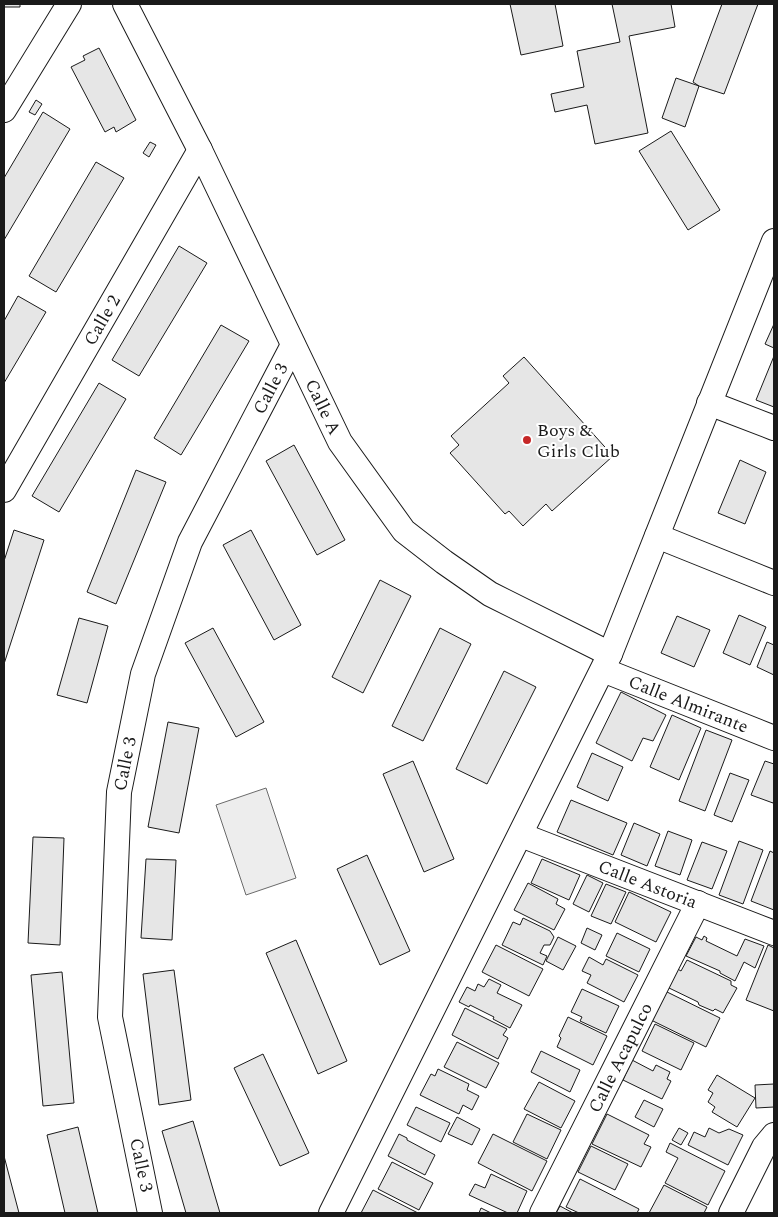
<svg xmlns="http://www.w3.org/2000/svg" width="778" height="1217" font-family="Spectral,serif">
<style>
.built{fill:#ededed;stroke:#6a6a6a}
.building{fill:#e6e6e6;stroke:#1a1a1a}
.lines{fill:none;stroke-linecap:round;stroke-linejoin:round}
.minor-casing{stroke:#1a1a1a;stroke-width:26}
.minor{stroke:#fff;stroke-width:24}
.poi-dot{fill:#c62828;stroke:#fff;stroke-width:2}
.labels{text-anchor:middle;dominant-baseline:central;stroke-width:4;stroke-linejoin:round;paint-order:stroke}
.street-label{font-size:18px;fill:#1a1a1a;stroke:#fff}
.poi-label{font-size:18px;fill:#1a1a1a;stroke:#fff;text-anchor:start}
</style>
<rect width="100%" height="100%" fill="#fff"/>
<path class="built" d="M266,788L296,878L246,895L216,805Z"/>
<path class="building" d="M4,4H20V7H4Z
M510,4H555L563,46L521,55Z
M612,4H671L675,27L629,36L648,133L595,144L587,105L555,112L551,94L584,87L577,51L620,42Z
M722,4H758L724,94L699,86L693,82Z
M99,48L136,120L116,132L114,127L105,132L71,67L85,60L83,56Z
M676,78L699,86L685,127L662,118Z
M36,100L42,104L35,115L29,112Z
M43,112L70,129L4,240V178Z
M671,131L720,210L688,230L639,151Z
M150,142L156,145L149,157L143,153Z
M96,162L124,178L56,292L29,276Z
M179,246L207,263L139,376L112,360Z
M18,296L46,312L4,383V321Z
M774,324V348L765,344Z
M221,325L249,341L181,455L154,438Z
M774,356V407L756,400Z
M524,357L613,456L552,511L546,504L523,526L509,511L505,514L450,453L459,445L451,436L509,383L503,376Z
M99,383L126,399L59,512L32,496Z
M294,445L345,540L317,555L266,461Z
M740,460L766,472L745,524L718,513Z
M136,470L166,482L116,604L87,592Z
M14,530L44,540L4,664V561Z
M251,530L301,625L274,640L223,545Z
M380,580L411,596L363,693L332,677Z
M739,615L766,627L750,665L723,653Z
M677,616L710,630L694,667L661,653Z
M79,618L108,626L87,703L57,695Z
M213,628L264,722L236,737L185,643Z
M440,628L471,644L423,741L392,726Z
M767,642L774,645V675L757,667Z
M504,671L536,687L487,784L456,769Z
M621,692L666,715L653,741L643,738L632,761L596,743Z
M672,715L701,728L679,780L650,767Z
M168,722L199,728L179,833L148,827Z
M706,730L732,740L705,811L679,801Z
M592,753L623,767L608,801L577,787Z
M413,761L454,859L424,872L383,774Z
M765,761L774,764V800L773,803L751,795Z
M730,773L749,780L732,822L714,815Z
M571,800L627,823L613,855L557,832Z
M634,823L660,834L647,866L621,855Z
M668,831L692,840L680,875L655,866Z
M33,837L64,838L60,945L28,943Z
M739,841L763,850L743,904L719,895Z
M702,842L727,851L712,889L687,880Z
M770,851L774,853V910L751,901Z
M367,855L410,951L380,965L337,869Z
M146,859L176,860L172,940L141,938Z
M542,859L580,875L569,900L531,883Z
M587,875L603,883L589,912L573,904Z
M528,883L558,899L556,904L565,909L554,930L514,910Z
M606,884L626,892L611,924L591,916Z
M629,892L671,912L656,942L615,922Z
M523,918L550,931L554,937L550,945H544L540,953L547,956L543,965L502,945L513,922L520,925Z
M587,928L602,935L595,950L581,943Z
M617,933L650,949L639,972L606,956Z
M704,936L707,938L706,941L737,956L745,939L764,946L755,968L744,962L735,981L720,973V971L686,956L696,937L702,940Z
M558,937L576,946L563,970L546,961Z
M296,940L347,1061L318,1074L266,953Z
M496,945L543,969L529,996L482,972Z
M768,945L774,948V1011L746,1000Z
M589,957L603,965L606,959L638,975L624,1002L587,983L591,975L582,971Z
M687,960L731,981V985L737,988L723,1013L715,1009L713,1011L699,1005L698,1002L667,987L676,968L681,971Z
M174,970L191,1100L159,1105L143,974Z
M62,972L74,1103L43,1106L31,975Z
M489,979L501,985L497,993L522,1005L510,1028L493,1019L494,1017L470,1005L469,1007L459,1002L467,987L475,991L478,984L484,987Z
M582,989L619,1006L606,1033L580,1021L582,1017L571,1012Z
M663,990L720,1018L706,1047L649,1019Z
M465,1008L507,1029L503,1035L508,1038L498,1059L452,1035Z
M568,1017L607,1036L593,1065L557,1047L561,1038L559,1036Z
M655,1024L694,1043L681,1070L642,1051Z
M457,1042L499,1063L486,1088L444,1067Z
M541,1051L580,1070L570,1092L531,1072Z
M263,1054L309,1153L280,1166L234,1068Z
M632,1060L653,1071L656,1065L670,1072L667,1079L671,1081L662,1099L623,1080Z
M438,1069L469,1084L467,1090L479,1096L472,1110L463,1105L459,1114L420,1095L431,1074L435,1076Z
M717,1075L755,1098L737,1127L712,1112L715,1107L708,1102L713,1093L708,1090Z
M539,1082L575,1101L561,1128L524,1109Z
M774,1084V1107L756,1108L755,1085Z
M644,1100L663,1109L654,1127L635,1117Z
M416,1107L450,1123L441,1142L407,1125Z
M527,1114L561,1130L547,1159L513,1142Z
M607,1114L649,1135L644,1144L651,1147L641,1167L592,1144Z
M457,1117L480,1129L472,1145L448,1134Z
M193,1121L220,1213H186L162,1131Z
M78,1127L98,1213H65L47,1135Z
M679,1128L688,1133L681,1145L672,1140Z
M709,1128L719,1133L729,1129L743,1135L728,1165L688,1145L694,1132L705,1137Z
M399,1134L407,1138V1140L435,1155L425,1175L388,1156Z
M493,1134L547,1161L532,1191L478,1163Z
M670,1143L725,1171L708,1205L665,1183L678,1158L666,1152Z
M591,1146L628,1164L615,1190L578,1172Z
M4,1156L19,1213H4Z
M392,1162L433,1183L419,1210L378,1189Z
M491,1174L527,1191L517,1213H508L469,1195L475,1184L485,1188Z
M580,1179L639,1209L637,1213H579L566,1207Z
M664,1185L707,1207L704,1213H649Z
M373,1190L418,1213H361Z
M560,1206L573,1213H556Z
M481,1208L491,1213H479Z"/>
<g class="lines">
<g class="minor-casing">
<g id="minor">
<path id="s1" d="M125,4L200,150L340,442L404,531L444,562L490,594L610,654"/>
<path d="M4,110L69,4"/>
<path d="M709,403L774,428"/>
<path id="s2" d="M4,490L200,150"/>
<path d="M657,536L774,583"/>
<path id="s3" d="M603,670L774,738"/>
<path id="s4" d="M521,835L774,933"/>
<path id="s5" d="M150,1213L110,1017L119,792L143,674L190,542L293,345"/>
<path d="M331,1213L610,654L774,241"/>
<path id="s6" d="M542,1213L698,903"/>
<path d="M731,1213L764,1147L774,1135"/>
</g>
</g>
<use href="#minor" class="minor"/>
</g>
<circle class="poi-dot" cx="527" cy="440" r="5"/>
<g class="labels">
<g class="street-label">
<text stroke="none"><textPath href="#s2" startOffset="196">Calle 2</textPath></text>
<text stroke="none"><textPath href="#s5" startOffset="859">Calle 3</textPath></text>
<text stroke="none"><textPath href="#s1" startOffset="449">Calle A</textPath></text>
<text stroke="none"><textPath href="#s3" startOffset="92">Calle Almirante</textPath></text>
<text stroke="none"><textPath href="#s5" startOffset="454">Calle 3</textPath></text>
<text stroke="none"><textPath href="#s4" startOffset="136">Calle Astoria</textPath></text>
<text stroke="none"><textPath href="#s6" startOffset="174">Calle Acapulco</textPath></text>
<text transform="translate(141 1165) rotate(78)">Calle 3</text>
</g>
<g class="poi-label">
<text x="537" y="430">Boys &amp;<tspan x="537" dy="21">Girls Club</tspan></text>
</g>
</g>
<rect width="778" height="1217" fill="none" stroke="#1a1a1a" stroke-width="10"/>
</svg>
